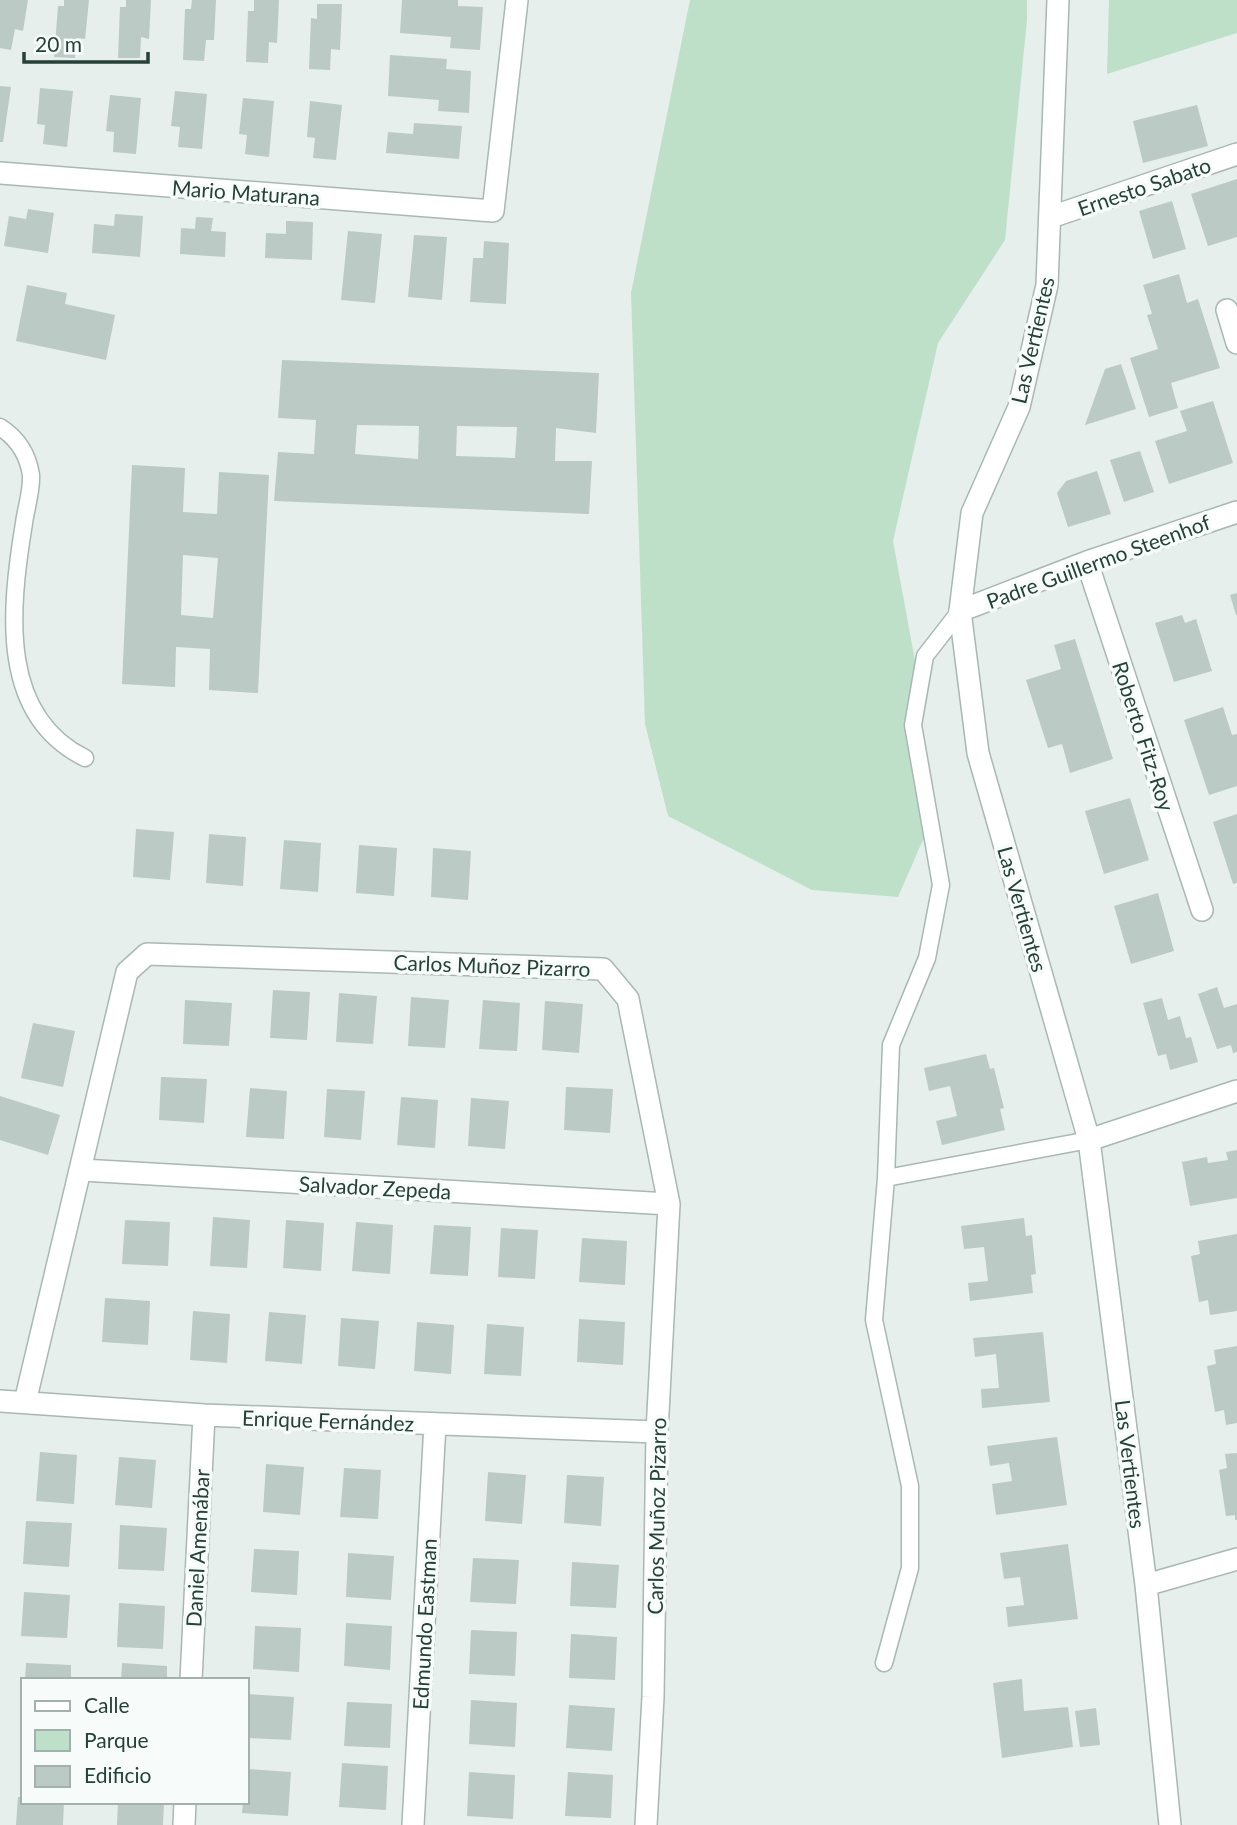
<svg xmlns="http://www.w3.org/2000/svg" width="1237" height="1825" font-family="Lato,sans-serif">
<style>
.green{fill:#bfe0c8}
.building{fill:#bbcac4;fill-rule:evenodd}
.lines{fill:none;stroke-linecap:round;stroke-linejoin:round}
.service-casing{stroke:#a8b8b2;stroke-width:19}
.minor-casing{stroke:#a8b8b2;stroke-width:24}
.tertiary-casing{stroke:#a8b8b2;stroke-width:24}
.service{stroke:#fff;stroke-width:16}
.minor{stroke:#fff;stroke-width:21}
.tertiary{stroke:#fff;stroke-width:21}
.labels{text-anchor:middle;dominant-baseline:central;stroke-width:7;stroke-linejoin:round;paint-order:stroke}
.street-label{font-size:21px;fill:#24423a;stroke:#f7fbf9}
</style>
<rect width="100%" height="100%" fill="#e6efeb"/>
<path class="green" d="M690,0H1027V20L1005,240L938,343L893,541L920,688L929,826L898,897L812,890L668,816L645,724L631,293Z
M1109,0H1237V33L1107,74Z"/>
<path class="building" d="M0,0H28L23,31L15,29L11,50L0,48Z
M64,0H89L85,39L77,38L75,58L54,57L58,6H64Z
M126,0H151L149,39L141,37L140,58H118L120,7H126Z
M192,0H216L214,40H206L204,61L183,60L185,9H191Z
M254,0H279L277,43L269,42L268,63L246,62L248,11H254Z
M402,0H458V6L483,7L480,50L450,48L451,37L400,33Z
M317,4H342L340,50L331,49L330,70L309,69L311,18L317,19Z
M390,55L447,59L446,69L471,71L469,113L438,111L439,100L388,96Z
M0,86L11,87L3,142H0Z
M40,88L73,91L67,147L43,144L45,125L37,124Z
M175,91L207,94L202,149L178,147L180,127L171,126Z
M110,95L141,98L136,154L113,152L114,132L106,131Z
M243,98L274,101L269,157L245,154L247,135L239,134Z
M310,101L342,105L336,160L313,158L315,138L307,137Z
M1197,105L1208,146L1143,163L1133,121Z
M414,123L462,126L459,159L386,153L388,132L413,134Z
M1237,179V237L1208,246L1191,194Z
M1172,201L1186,249L1153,259L1139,211Z
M28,209L54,213L48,253L4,246L9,216L26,219Z
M115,214L143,216L140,257L92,253L94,224L114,226Z
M196,217L213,218L211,231L226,232L225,257L180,254L181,228L195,229Z
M286,221L313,222L312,260L265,258L266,233L286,234Z
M348,231L382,234L375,303L341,300Z
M414,235L447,237L442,300L408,297Z
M484,241L509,243L506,304L470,302L473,258H483Z
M1179,274L1187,303L1198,299L1220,368L1171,383L1178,408L1149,417L1130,358L1158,349L1147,315L1152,314L1143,285Z
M27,285L67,293L65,304L115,315L106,360L16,341Z
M282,360L599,373L596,433L556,428L555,461H592L589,514L274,501L278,452L314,454L316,420L278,418ZM357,425L419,426L418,459L355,454ZM457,426L517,427L515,458L456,456Z
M1121,364L1136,409L1085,425L1105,369Z
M1213,401L1233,463L1169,484L1155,441L1187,431L1180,411Z
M1140,451L1154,492L1124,502L1110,460Z
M132,465L185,468L183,512L217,514L219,472L269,475L258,693L209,690L210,649L176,647L175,687L122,684ZM183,555L218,558L213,618L181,615Z
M1097,471L1111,514L1068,527L1057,493L1066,481Z
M1237,593V615H1236L1230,595Z
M1182,615L1185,623L1196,619L1212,671L1174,682L1155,623Z
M1075,639L1113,759L1070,773L1062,744L1048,748L1026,680L1061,669L1054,645Z
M1223,707L1232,735L1237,734V786L1209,795L1184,720Z
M1130,798L1149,860L1104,874L1085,811Z
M1237,814V883L1233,884L1213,822Z
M136,829L174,832L170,880L133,877Z
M209,834L246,837L243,886L206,883Z
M284,840L321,843L318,892L280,889Z
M359,845L397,848L394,896L356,893Z
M433,848L471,851L468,900L431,897Z
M1158,893L1174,951L1131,964L1114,906Z
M1217,987L1224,1008L1237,1004V1052L1233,1053L1231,1045L1217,1049L1198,994Z
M273,990L310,992L307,1040L270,1038Z
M339,993L377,996L373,1044L336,1042Z
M411,997L449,1000L445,1048L408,1046Z
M1162,998L1168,1020L1180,1016L1186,1038L1191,1037L1198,1062L1170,1070L1166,1054L1158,1056L1143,1003Z
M185,1000L232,1003L229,1046L183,1044Z
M483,1000L520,1003L517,1051L479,1049Z
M545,1001L583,1004L579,1053L542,1050Z
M33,1023L75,1031L63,1087L21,1078Z
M986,1054L990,1069L994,1068L1004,1108L1000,1109L1005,1130L942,1145L936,1121L957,1116L950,1086L929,1091L924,1068Z
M161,1077L207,1079L204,1123L159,1120Z
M566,1087L613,1089L610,1133L564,1130Z
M250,1088L287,1091L284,1139L246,1137Z
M327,1089L365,1091L361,1140L324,1137Z
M0,1096L60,1115L48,1155L0,1140Z
M401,1097L438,1100L435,1148L397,1145Z
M471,1098L509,1101L505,1149L468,1146Z
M1237,1150V1198L1190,1206L1182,1162L1207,1157L1208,1163L1228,1160L1226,1152Z
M213,1217L250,1220L247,1268L210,1266Z
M1024,1218L1026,1236L1032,1235L1036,1274L1031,1275L1033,1293L970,1301L968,1283L988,1281L984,1247L964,1249L961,1226Z
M125,1220L170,1222L168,1266L122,1264Z
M286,1220L324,1223L321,1271L283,1268Z
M356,1222L393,1225L390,1274L352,1271Z
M434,1225L471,1227L468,1276L430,1274Z
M501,1228L538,1230L535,1279L498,1277Z
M1237,1234V1311L1210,1315L1208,1300L1199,1302L1191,1256L1200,1254L1198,1241Z
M582,1238L627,1241L625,1285L579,1282Z
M105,1298L150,1301L148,1345L102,1342Z
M193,1311L230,1314L227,1363L190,1360Z
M269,1312L306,1315L302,1364L265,1361Z
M341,1318L379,1321L375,1369L338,1366Z
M579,1319L625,1322L623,1365L577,1362Z
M417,1322L454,1325L451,1374L414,1371Z
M487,1324L524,1327L521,1376L484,1374Z
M1043,1332L1050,1402L982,1408L981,1389L999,1388L996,1354L975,1357L973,1338Z
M1237,1346V1423L1226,1425L1224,1410L1215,1412L1207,1366L1216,1364L1214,1350Z
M1057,1437L1067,1505L996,1515L992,1484L1012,1481L1009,1463L990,1466L987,1446Z
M40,1452L77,1455L74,1504L36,1501Z
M1237,1453V1520H1235V1515L1226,1516L1219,1470L1227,1468L1225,1454Z
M119,1457L156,1460L152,1508L115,1505Z
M266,1464L304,1467L300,1515L263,1512Z
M344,1468L381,1470L378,1519L340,1517Z
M488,1472L526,1475L522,1524L485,1521Z
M567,1475L604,1477L601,1526L564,1523Z
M26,1521L72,1523L69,1567L23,1564Z
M120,1525L167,1528L164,1571L118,1569Z
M1068,1544L1078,1619L1008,1627L1006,1607L1024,1605L1020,1577L1004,1579L1000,1553Z
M254,1549L299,1551L297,1595L251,1592Z
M348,1553L394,1556L391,1600L346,1597Z
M473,1558L519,1560L516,1604L470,1602Z
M572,1562L619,1565L616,1608L570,1606Z
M24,1592L70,1595L67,1638L21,1636Z
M119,1603L165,1606L163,1649L117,1647Z
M346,1623L392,1626L390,1670L344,1666Z
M255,1626L301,1628L299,1672L253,1669Z
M471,1630L517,1632L515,1676L469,1674Z
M571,1634L617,1637L615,1680L569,1678Z
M26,1663L71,1665V1680H25Z
M122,1663L167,1666V1680H121Z
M1022,1679L1024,1711L1068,1707L1073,1747L1002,1758L993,1683Z
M247,1694L294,1697L291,1740L247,1738Z
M471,1700L517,1703L515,1747L469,1744Z
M347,1702L392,1704L390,1748L344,1746Z
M569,1705L615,1708L612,1751L566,1748Z
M1096,1708L1100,1745L1080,1747L1075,1711Z
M342,1763L388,1766L386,1810L339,1807Z
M247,1769L291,1772L288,1816L242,1813L243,1802H247Z
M469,1772L515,1775L513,1819L467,1816Z
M568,1772L613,1775L611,1818L565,1816Z
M18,1797H23V1802H64L63,1825H16Z
M118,1802L164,1803L163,1825H117Z"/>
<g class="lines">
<g class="service-casing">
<path id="service" d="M0,427C17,438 28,455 31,475C32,490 26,508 24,523C9,614 0,716 85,758
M886,1178L1089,1140
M884,1663L910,1568V1486L874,1320L886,1178L891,1045L927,958L941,885L913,725L925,656L960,611"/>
</g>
<g class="minor-casing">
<path id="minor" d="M0,173L493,211L517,0
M1051,217L1237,154
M1227,310L1237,343
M1087,562L1202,910
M960,611L1087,562L1237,512
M1089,1140L1146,1585L1170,1825
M82,1170L669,1204
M0,1401L204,1415L657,1432
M25,1402L127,972L147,954L603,969L628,999L669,1204L657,1432L653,1697L646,1825
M1146,1585L1237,1559
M191,1680L204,1415
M184,1825L185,1802
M413,1825L435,1424"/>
</g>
<g class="tertiary-casing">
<path id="tertiary" d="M1058,0L1047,285L1019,407L972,513L960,611L978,753L1089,1140L1237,1091"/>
</g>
<use href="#service" class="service"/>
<use href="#minor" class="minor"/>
<use href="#tertiary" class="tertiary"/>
</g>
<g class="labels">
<g class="street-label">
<text transform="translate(1144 186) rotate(-19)">Ernesto Sabato</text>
<text transform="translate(246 192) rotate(4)">Mario Maturana</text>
<text transform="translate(1032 340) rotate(-77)">Las Vertientes</text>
<text transform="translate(1098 561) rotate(-20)">Padre Guillermo Steenhof</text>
<text transform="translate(1144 736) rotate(72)">Roberto Fitz-Roy</text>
<text transform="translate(1023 909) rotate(74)">Las Vertientes</text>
<text transform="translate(492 965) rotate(2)">Carlos Muñoz Pizarro</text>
<text transform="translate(375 1187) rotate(3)">Salvador Zepeda</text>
<text transform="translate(328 1420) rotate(2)">Enrique Fernández</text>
<text transform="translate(1131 1464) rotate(83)">Las Vertientes</text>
<text transform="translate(656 1516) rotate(-89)">Carlos Muñoz Pizarro</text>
<text transform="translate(197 1548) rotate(-87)">Daniel Amenábar</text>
<text transform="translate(424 1624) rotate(-87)">Edmundo Eastman</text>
</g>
</g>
<rect x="21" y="1678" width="228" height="126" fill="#f7fbf9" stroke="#a3b1ad" stroke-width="2"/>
<rect x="35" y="1701" width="35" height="10" fill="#ffffff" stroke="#a3b1ad" stroke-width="2"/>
<text x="84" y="1713" font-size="21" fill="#24423a">Calle</text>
<rect x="35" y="1730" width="35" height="21" fill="#bfe0c8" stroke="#a3b1ad" stroke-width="2"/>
<text x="84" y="1748" font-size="21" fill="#24423a">Parque</text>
<rect x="35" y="1766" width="35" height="21" fill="#bbcac4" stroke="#a3b1ad" stroke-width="2"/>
<text x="84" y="1783" font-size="21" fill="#24423a">Edificio</text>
<path d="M24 52v10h124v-10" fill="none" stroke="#24423a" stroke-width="3.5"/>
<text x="35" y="52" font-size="21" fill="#24423a" stroke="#f7fbf9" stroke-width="5" paint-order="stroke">20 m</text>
</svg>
